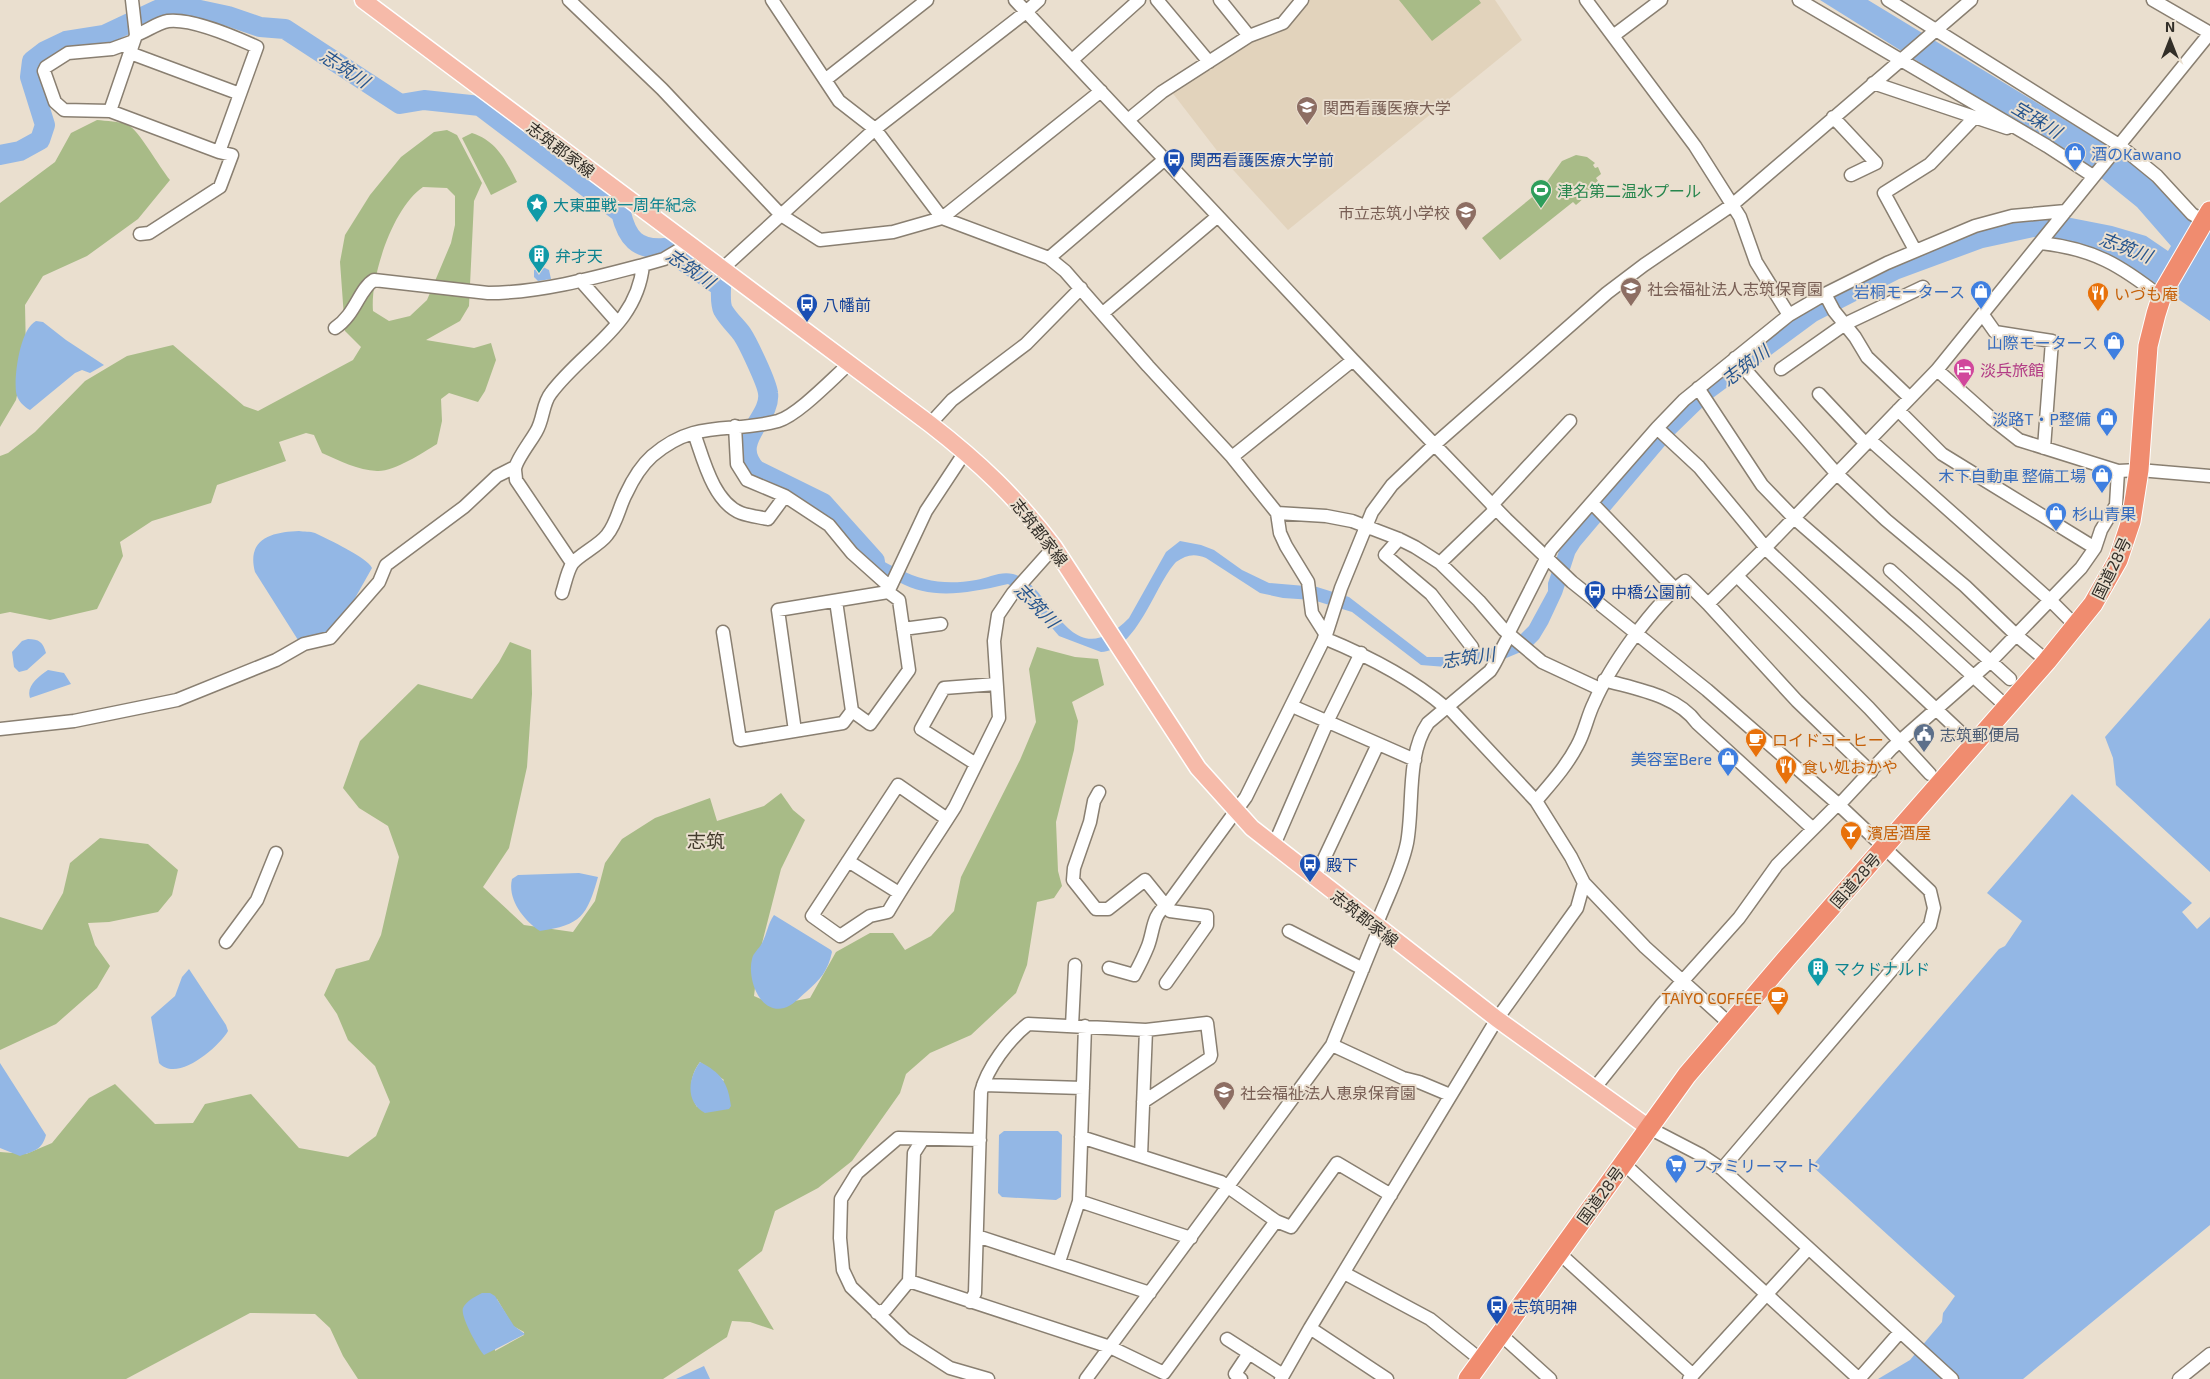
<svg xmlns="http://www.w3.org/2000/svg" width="2210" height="1379" font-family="'Exo 2','Noto Sans JP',sans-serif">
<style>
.built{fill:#e2d3bc}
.green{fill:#a8bb87;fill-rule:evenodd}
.water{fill:#93b7e5}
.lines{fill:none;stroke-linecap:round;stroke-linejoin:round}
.river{stroke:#93b7e5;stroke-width:20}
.minor-casing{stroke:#897f71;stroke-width:15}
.major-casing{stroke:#fff;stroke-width:19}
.highway-casing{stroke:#fff;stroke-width:21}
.minor{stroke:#fff;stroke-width:12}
.major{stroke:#f6baa9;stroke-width:16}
.highway{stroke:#f08c6f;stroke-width:19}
.labels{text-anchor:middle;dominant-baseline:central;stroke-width:4;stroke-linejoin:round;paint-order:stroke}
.education-label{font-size:16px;fill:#785e54;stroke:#eadfcf;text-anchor:start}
.street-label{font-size:16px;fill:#322e28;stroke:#eadfcf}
.shop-label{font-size:16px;fill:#366cbe;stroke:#eadfcf;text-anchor:end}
.transit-label{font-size:16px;fill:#164399;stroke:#eadfcf;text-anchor:start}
.leisure-label{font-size:16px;fill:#27864d;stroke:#eadfcf;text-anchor:start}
.culture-label{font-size:16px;fill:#0d838f;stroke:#eadfcf;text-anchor:start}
.food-label{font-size:16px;fill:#c56008;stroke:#eadfcf;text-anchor:start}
.hotel-label{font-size:16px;fill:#b23c85;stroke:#eadfcf;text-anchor:start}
.service-label{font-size:16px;fill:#4e5e75;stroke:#eadfcf;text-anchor:start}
.water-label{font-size:18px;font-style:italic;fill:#26558e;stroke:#eadfcf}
.quarter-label{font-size:19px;fill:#433b2d;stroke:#eadfcf}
</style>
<rect width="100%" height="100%" fill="#eadfcf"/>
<path class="built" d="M1307,0H1495L1522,40L1288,230L1225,161L1171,91Z"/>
<path class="green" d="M1399,0H1479L1481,3L1432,41Z
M97,120C106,121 119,121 128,125C138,129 160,168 170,180L138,219L87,256L43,276L25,305L26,353L16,400L0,427V203L55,162L71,133Z
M447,130L457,135L482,183L474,201L469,306L460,321L426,340L474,348L491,343L496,360L485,391L478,402L449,393L441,399L442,421L437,444C422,453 394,472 377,471C358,470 340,461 322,453L314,435L306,433L279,442L286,461L217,485L211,503L152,521L120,542L123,556L97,609L50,620L10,612L0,614V456L8,453L35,432L85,381L127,356L173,345L244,406L258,411L353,360L361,347L345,331L340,262L345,235L370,195L401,157L434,132ZM423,187L447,188L455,196V225L451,243L427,300L410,316L389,321L373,311C370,277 393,207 423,187Z
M472,133C497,141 506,161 517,182L491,195L462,138Z
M1576,155L1587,157L1595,163L1593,165L1595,168L1598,167L1601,174L1596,178L1598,181C1591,185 1587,197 1576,205L1573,202L1500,260L1482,238L1541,190L1562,161Z
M510,642L531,650L532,694L527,767L509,848L483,887L524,925L573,932L595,901L605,863L622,839L655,818L710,798L717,821L764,806L781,793L793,810L805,820L781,869L759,955L754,996L774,1005L810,998L836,952L870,933H893L905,950L931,936L954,911L961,877L1020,760L1036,722L1029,669L1037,647L1075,657L1098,659L1104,685L1072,702L1078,721L1074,750L1056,822L1058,871L1062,886L1054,898L1037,902L1027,965L1016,993L971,1035L930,1053L906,1074L900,1093L852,1161L818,1188L775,1211L762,1251L738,1270L774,1330L750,1322L732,1321L727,1337L663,1379H358L343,1356L330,1328L315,1314L250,1313L126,1379H0V1152L26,1154L52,1143L89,1098L115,1084L155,1124L193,1123L205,1104L251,1094L299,1148L348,1157L376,1136L390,1102L375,1066L348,1040L337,1014L324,995L336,969L369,960L381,935L399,857L388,826L359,808L343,788L360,741L418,684L472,699L499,662ZM700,1062L724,1080L697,1107C688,1093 690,1075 700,1062ZM497,1299L513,1326L524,1332V1335L495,1351Z
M100,838L148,844L178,870L172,895L158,912L109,922L88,923L95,945L110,966L97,988L56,1024L0,1050V917L42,930L63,893L70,863Z"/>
<path class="water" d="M1820,0H1868L2121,154L2151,175L2190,216L2210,232V321L2133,268L2051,238L2034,237L1983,248L1899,279L1817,321L1710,400L1673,436L1580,546L1575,554L1562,594L1548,624L1539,639L1530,648L1504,659L1463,662L1446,667L1421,665L1352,612L1313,600L1283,598L1260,593L1206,558C1194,553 1186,555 1176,562C1155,584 1137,651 1101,652L1059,636L1021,592L1008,584C937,601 903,599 852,543L864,540C870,547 876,554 882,560C887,564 893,566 899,569C924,582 947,585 976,580C988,578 1000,571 1013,574C1053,584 1068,680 1129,618L1166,552L1180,541L1201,545L1214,550L1242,570L1269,583L1317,587L1349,597L1427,657H1445L1469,650L1497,648L1518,637L1529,626L1548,591V583L1559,551L1662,427L1792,317L1919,251L2020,218L2066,217L2112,226L2146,236L2168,251L2171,246L2137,207L2090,169Z
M543,267L549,270L551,279L538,281L534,277V270Z
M36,321L43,322L66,340L104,365L90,373L82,370L75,373L30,410C24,407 17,400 16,392C14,375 20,329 36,321Z
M299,531C304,532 310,531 315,533C327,539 367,557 372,568L350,607L328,632L298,640L255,572C246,538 273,532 299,531Z
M2210,618V872L2116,785L2113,758L2105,737Z
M28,639C39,639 43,642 46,653L27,670L19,672L14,667L12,652L22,641Z
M48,670L64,673L71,684L30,698C26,686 38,677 48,670Z
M2072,794L2192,903L2182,912L2197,929L2210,917V1225L2023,1379H1878L1910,1360L1942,1322L1943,1313L1955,1296L1812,1166L1999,949L2005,946L2022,921L1987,893Z
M579,873L598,877C587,916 581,925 540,931C524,921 507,899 512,879L518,875Z
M774,915L831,950L832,952C828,971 820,980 806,992C799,998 792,1006 784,1008C759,1014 747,978 752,959C753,953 759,949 762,943C767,934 768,923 774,915Z
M189,969L226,1025L228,1031C218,1048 177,1083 159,1063L151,1017L175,996L182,977Z
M700,1062C721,1073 728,1082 731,1106L729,1109L705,1113C685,1102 688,1078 700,1062Z
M0,1063L46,1135C42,1150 34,1151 20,1156L0,1148Z
M1004,1131H1058L1062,1135L1061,1197L1056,1200L1002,1197L998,1193L999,1135Z
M482,1293H490L495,1296L514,1326L525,1334L484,1355C478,1348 460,1316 463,1308C466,1301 476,1296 482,1293Z
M704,1366L710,1379H676Z"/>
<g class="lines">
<path class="river" d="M0,155L20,151L40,140L45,125L30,77L32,61L45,51L66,41L104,35L157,10L170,5L181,6L228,16L260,27L285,29L400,104L424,100L480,106L621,213C627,238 637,250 664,248L721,287C721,294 720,304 723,310C728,319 736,326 742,334C748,343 767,383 768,393C772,419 728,441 756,470L823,503L875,561"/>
<g class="minor-casing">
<path id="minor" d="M569,0L662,89L781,215L820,240L893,232L942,218L1101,91
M772,0L839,101L875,129L942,218L1049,258L1065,271L1148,366L1232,457L1277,513L1280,533L1286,546L1308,582L1312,613L1326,635
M1015,0L1353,360L1506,519L1572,582L1707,690L1838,804L1930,891L1934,908L1930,925L1722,1169
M1157,0L1209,62
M1220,0L1249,36
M1586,0L1695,146L1740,217L1756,262L1789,315
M1799,0L2047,146L2093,176
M1888,0L2119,145L2157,176L2192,214L2210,225
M2153,0L2210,33
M1613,36L1661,0
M134,41L112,49L68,53L46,67L44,71L55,102L64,110L110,111L219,152L257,47C235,37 192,18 168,21C157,23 147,31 136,35
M130,53L240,94
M1072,60L1139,0
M825,80L927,0
M1873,83L2007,128
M110,111L136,35L132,0
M1833,117L1876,163L1851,175
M1128,120L1162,92L1249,36L1283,23L1302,0
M140,234L149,233L220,187L232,155L219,152
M2041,243C2094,249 2120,265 2161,297
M1915,250L1884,193L1930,164L1974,118
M1049,258L1165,159
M643,265L664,259L689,244
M722,269L875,129L1026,12L1039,0
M580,280L618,323
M1825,294L1834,311L1855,337L1867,357L1910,398
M1103,313L1218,216
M1983,315L1995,332L2052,341L2044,448
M335,328C356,314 359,289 374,280L488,293C539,293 594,278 643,265C637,326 584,349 551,393C542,404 544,419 536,432C531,441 516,460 515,469C515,472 516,477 516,480L572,563
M1735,358L1836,473L1886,520L1965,586L2016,635L2047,661
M1781,369L1845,324L1923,287
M1937,370L1991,418L2019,440L2118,471L2139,470L2210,476
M1698,388L1762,485L1794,518L1916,624L2007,707
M1819,394L1866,444
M1898,410L1942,454L2095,548
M930,424L952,400L1026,344L1081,288
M735,426L737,464L747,480L785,496L829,525L852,553L890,587
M1657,428L1699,467L1766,548
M694,433C703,458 713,502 741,513C749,516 759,517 768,519L785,496
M1870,440L2051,601L2077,627
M1232,457L1353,360
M1592,503L1675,589
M1492,505L1570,421
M1277,513L1326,516L1352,521L1399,539L1415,547L1440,563L1479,601L1504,630L1542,662L1600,689
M1399,539L1385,555L1431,594L1472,647
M1765,548L1974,745
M1440,563L1496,509
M1890,570L2010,679
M1737,576L1869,708L1930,774
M888,592L926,511L965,452
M562,593C565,584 567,572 572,564C577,556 600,545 607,535C617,523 619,507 626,494C632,481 642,465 652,456C696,418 730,434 778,421C798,415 832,379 849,364
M1708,604L1797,701L1871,772
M903,629L941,624
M723,632L740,740L843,723L852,711L836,601
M1508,634L1551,549L1657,428L1684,400L1789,315L1825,294L1887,263L1975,226L2012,216L2066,211
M1324,638C1368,656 1410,677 1446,708
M1604,680C1635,689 1677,695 1697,723L1812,828
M1292,706L1415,760
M1448,707L1536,801L1571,857L1584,883L1645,947L1730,1024
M0,729L74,721L177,700L276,660L304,644L330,638L379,582L386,565L464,507L497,476L515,467
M795,731L778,610L888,592L899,600L909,670L870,724L852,711
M976,764L921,729L944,688L996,684
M1099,792L1094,801L1090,822L1074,868L1073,880L1096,909H1108L1145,880L1170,911L1207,916V925L1166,983
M1536,801C1551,783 1566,767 1577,746C1585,732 1587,717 1594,703C1610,666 1653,605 1685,581L1708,604L1765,548L1937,370L2210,33
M1839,805L1892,748L1992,660L2081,568L2095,548L2101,530L2116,505L2118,471
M947,819L898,785L812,916L840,936L870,916L888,912C909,876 933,842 955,807L999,718L994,641L998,615L1013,593L1054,547
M1274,845L1329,718L1361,653
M848,861L899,893
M1315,878L1378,744
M1376,926C1386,899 1401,872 1407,843C1414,806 1406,755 1428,723L1490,671C1498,660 1502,646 1510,635
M1289,931L1363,969
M226,942L257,900L276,853
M1109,968L1134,975C1139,966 1144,956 1148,946C1154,930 1152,915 1167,905L1246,797L1326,635L1341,588L1372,512L1392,485L1434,445L1607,293L1644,265L1732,205L1971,0
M1072,1026L1075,965
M1332,1045L1403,1078L1419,1082L1450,1095
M983,1085L1083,1088
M1593,1090L1662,1004L1739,918L1777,865L1838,804
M1649,1128L1701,1155L1722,1169L1952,1379
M980,1140L898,1138L857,1173L841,1199L840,1238L843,1270L851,1287L905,1339L950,1368L988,1379
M1141,1156L1146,1030
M1623,1163L1859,1379
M1079,1201L1191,1238
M1276,1221L1291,1227L1337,1163L1391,1195
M977,1236L1150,1293
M1559,1253L1693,1375
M1059,1262L1079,1201L1085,1026
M1344,1273L1430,1319L1481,1360
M909,1281L1110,1347L1164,1373L1276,1221L1221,1182L1081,1137
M970,1302L975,1293L981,1092C987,1068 1009,1039 1028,1024L1146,1030L1207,1023L1211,1055L1210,1058L1143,1102
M877,1313L886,1309L909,1281L914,1153L923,1139
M1310,1328L1387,1379
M1500,1334L1550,1379
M1227,1339L1283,1375
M1086,1379L1332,1045L1379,929
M1241,1379L1235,1374L1249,1353
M1281,1379L1310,1328L1497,1019L1577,908L1584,883
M1689,1379L1808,1249
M1859,1379L1900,1332
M2179,1379L2210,1354"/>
</g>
<g class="major-casing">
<path id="major" d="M363,0L930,424C979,462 1016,497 1054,547L1198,768L1252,828L1497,1019L1649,1128"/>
</g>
<g class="highway-casing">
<path id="highway" d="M1468,1379L1687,1075L1786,959L2047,661L2093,604L2118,560L2131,521L2139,470L2148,346L2156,314L2163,292L2210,211"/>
</g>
<use href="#minor" class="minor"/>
<use href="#major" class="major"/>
<use href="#highway" class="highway"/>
</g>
<defs>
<g id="university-pin" transform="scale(1.125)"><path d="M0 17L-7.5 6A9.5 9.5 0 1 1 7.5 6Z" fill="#8d6e63" stroke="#eadfcf"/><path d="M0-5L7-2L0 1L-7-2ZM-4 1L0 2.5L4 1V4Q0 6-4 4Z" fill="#fff"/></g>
<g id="shop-pin" transform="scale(1.125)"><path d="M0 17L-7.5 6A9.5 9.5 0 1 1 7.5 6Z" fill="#3f7fe0" stroke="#eadfcf"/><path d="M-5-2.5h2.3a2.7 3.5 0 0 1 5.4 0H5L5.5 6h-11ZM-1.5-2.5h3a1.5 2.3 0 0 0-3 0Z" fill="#fff"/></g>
<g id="bus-pin" transform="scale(1.125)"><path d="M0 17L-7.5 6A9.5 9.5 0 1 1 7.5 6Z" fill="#1a4fb4" stroke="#eadfcf"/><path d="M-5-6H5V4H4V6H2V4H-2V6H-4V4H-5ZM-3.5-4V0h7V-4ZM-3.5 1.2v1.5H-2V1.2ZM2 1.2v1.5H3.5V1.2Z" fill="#fff"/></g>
<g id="stadium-pin" transform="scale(1.125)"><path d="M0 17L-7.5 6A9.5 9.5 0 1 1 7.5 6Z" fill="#2e9e5b" stroke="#eadfcf"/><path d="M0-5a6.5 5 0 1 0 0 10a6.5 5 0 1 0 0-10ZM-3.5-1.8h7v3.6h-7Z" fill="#fff"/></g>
<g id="sight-pin" transform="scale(1.125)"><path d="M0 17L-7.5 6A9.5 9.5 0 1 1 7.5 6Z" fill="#0f9aa8" stroke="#eadfcf"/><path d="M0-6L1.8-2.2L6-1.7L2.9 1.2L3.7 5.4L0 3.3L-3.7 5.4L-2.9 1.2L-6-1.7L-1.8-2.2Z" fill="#fff"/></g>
<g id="school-pin" transform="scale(1.125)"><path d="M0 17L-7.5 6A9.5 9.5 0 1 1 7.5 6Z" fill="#8d6e63" stroke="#eadfcf"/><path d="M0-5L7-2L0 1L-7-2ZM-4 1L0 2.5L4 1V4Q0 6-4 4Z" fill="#fff"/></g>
<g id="building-pin" transform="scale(1.125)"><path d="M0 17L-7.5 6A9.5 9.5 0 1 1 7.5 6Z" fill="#0f9aa8" stroke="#eadfcf"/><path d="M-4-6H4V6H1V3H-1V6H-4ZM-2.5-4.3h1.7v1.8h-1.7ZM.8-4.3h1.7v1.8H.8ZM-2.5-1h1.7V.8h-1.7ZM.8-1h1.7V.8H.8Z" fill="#fff"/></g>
<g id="restaurant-pin" transform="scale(1.125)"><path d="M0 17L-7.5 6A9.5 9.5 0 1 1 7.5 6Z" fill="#e8710a" stroke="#eadfcf"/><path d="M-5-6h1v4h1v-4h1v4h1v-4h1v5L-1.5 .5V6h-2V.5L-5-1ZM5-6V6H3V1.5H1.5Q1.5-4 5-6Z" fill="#fff"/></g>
<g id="hotel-pin" transform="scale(1.125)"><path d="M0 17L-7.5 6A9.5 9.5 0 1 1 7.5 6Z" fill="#d1479c" stroke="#eadfcf"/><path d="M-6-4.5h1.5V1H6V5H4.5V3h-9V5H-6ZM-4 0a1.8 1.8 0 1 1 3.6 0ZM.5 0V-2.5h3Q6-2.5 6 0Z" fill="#fff"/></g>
<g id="civic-pin" transform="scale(1.125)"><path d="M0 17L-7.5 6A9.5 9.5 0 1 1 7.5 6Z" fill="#5c6f8a" stroke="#eadfcf"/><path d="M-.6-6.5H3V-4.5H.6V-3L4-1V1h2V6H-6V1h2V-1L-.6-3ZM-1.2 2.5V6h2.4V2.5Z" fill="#fff"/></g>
<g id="cafe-pin" transform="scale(1.125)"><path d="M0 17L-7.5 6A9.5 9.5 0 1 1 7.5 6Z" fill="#e8710a" stroke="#eadfcf"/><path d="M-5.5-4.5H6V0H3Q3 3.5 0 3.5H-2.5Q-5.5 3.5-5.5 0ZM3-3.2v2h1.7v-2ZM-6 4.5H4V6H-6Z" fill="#fff"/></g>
<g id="bar-pin" transform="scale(1.125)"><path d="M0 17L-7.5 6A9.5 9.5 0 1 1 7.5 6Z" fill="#e8710a" stroke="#eadfcf"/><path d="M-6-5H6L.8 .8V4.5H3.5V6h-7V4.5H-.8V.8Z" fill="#fff"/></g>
<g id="supermarket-pin" transform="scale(1.125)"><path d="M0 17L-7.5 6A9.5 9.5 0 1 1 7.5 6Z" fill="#3f7fe0" stroke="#eadfcf"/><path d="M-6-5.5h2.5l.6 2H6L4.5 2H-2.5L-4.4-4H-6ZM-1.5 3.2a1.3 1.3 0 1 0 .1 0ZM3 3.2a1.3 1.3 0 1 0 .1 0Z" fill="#fff"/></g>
</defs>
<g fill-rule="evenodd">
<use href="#university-pin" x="1307" y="107"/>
<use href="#shop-pin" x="2075" y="153"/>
<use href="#bus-pin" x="1174" y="159"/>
<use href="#stadium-pin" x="1541" y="190"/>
<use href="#sight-pin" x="537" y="204"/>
<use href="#school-pin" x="1466" y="212"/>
<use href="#building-pin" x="539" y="255"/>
<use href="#school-pin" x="1631" y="288"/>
<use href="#shop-pin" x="1981" y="291"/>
<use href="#restaurant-pin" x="2098" y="293"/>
<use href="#bus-pin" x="807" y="304"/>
<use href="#shop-pin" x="2114" y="342"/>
<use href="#hotel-pin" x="1964" y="369"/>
<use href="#shop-pin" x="2107" y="418"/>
<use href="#shop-pin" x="2102" y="475"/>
<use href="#shop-pin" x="2056" y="513"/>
<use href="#bus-pin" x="1595" y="591"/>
<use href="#civic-pin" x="1924" y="734"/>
<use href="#cafe-pin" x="1756" y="739"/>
<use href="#shop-pin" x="1728" y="758"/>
<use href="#restaurant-pin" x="1786" y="766"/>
<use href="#bar-pin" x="1851" y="832"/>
<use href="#bus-pin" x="1310" y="864"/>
<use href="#building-pin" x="1818" y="968"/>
<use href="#cafe-pin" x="1778" y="997"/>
<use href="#school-pin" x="1224" y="1092"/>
<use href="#supermarket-pin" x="1676" y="1165"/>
<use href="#bus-pin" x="1497" y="1306"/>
</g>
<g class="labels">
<g class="education-label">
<text x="1323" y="107">関西看護医療大学</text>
<text x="1450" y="212" text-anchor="end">市立志筑小学校</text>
<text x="1647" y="288">社会福祉法人志筑保育園</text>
<text x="1240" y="1092">社会福祉法人恵泉保育園</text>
</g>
<g class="street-label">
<text transform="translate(561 149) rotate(37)">志筑郡家線</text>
<text transform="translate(1040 532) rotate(52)">志筑郡家線</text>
<text transform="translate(2111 568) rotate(-64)">国道28号</text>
<text transform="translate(1855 880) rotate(-49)">国道28号</text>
<text transform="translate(1365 918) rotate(38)">志筑郡家線</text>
<text transform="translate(1600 1195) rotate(-54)">国道28号</text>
</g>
<g class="shop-label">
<text x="2091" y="153" text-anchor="start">酒のKawano</text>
<text x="1965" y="291">岩桐モータース</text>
<text x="2098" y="342">山際モータース</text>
<text x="2091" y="418">淡路T・P整備</text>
<text x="2086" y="475">木下自動車 整備工場</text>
<text x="2072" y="513" text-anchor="start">杉山青果</text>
<text x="1712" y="758">美容室Bere</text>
<text x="1692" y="1165" text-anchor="start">ファミリーマート</text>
</g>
<g class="transit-label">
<text x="1190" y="159">関西看護医療大学前</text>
<text x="823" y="304">八幡前</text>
<text x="1611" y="591">中橋公園前</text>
<text x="1326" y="864">殿下</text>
<text x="1513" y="1306">志筑明神</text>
</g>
<g class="leisure-label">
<text x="1557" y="190">津名第二温水プール</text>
</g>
<g class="culture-label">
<text x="553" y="204">大東亜戦一周年紀念</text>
<text x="555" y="255">弁才天</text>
<text x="1834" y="968">マクドナルド</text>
</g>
<g class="food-label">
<text x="2114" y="293">いづも庵</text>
<text x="1772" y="739">ロイドコーヒー</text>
<text x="1802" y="766">食い処おかや</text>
<text x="1867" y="832">濱居酒屋</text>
<text x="1762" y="997" text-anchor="end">TAIYO COFFEE</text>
</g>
<g class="hotel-label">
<text x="1980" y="369">淡兵旅館</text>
</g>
<g class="service-label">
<text x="1940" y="734">志筑郵便局</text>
</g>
<g class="water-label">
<text transform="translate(345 68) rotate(33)">志筑川</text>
<text transform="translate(2037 119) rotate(31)">宝珠川</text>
<text transform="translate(2126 247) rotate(21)">志筑川</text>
<text transform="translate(691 268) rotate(35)">志筑川</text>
<text transform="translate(1745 365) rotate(-37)">志筑川</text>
<text transform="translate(1037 605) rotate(46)">志筑川</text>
<text transform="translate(1468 657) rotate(-8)">志筑川</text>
</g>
<g class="quarter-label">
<text x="706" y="840">志筑</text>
</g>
</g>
<g transform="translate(2170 40)" stroke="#eadfcf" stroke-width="4" paint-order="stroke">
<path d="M0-4L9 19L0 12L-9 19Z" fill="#322e28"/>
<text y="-8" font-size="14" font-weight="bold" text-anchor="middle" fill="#322e28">N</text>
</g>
</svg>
